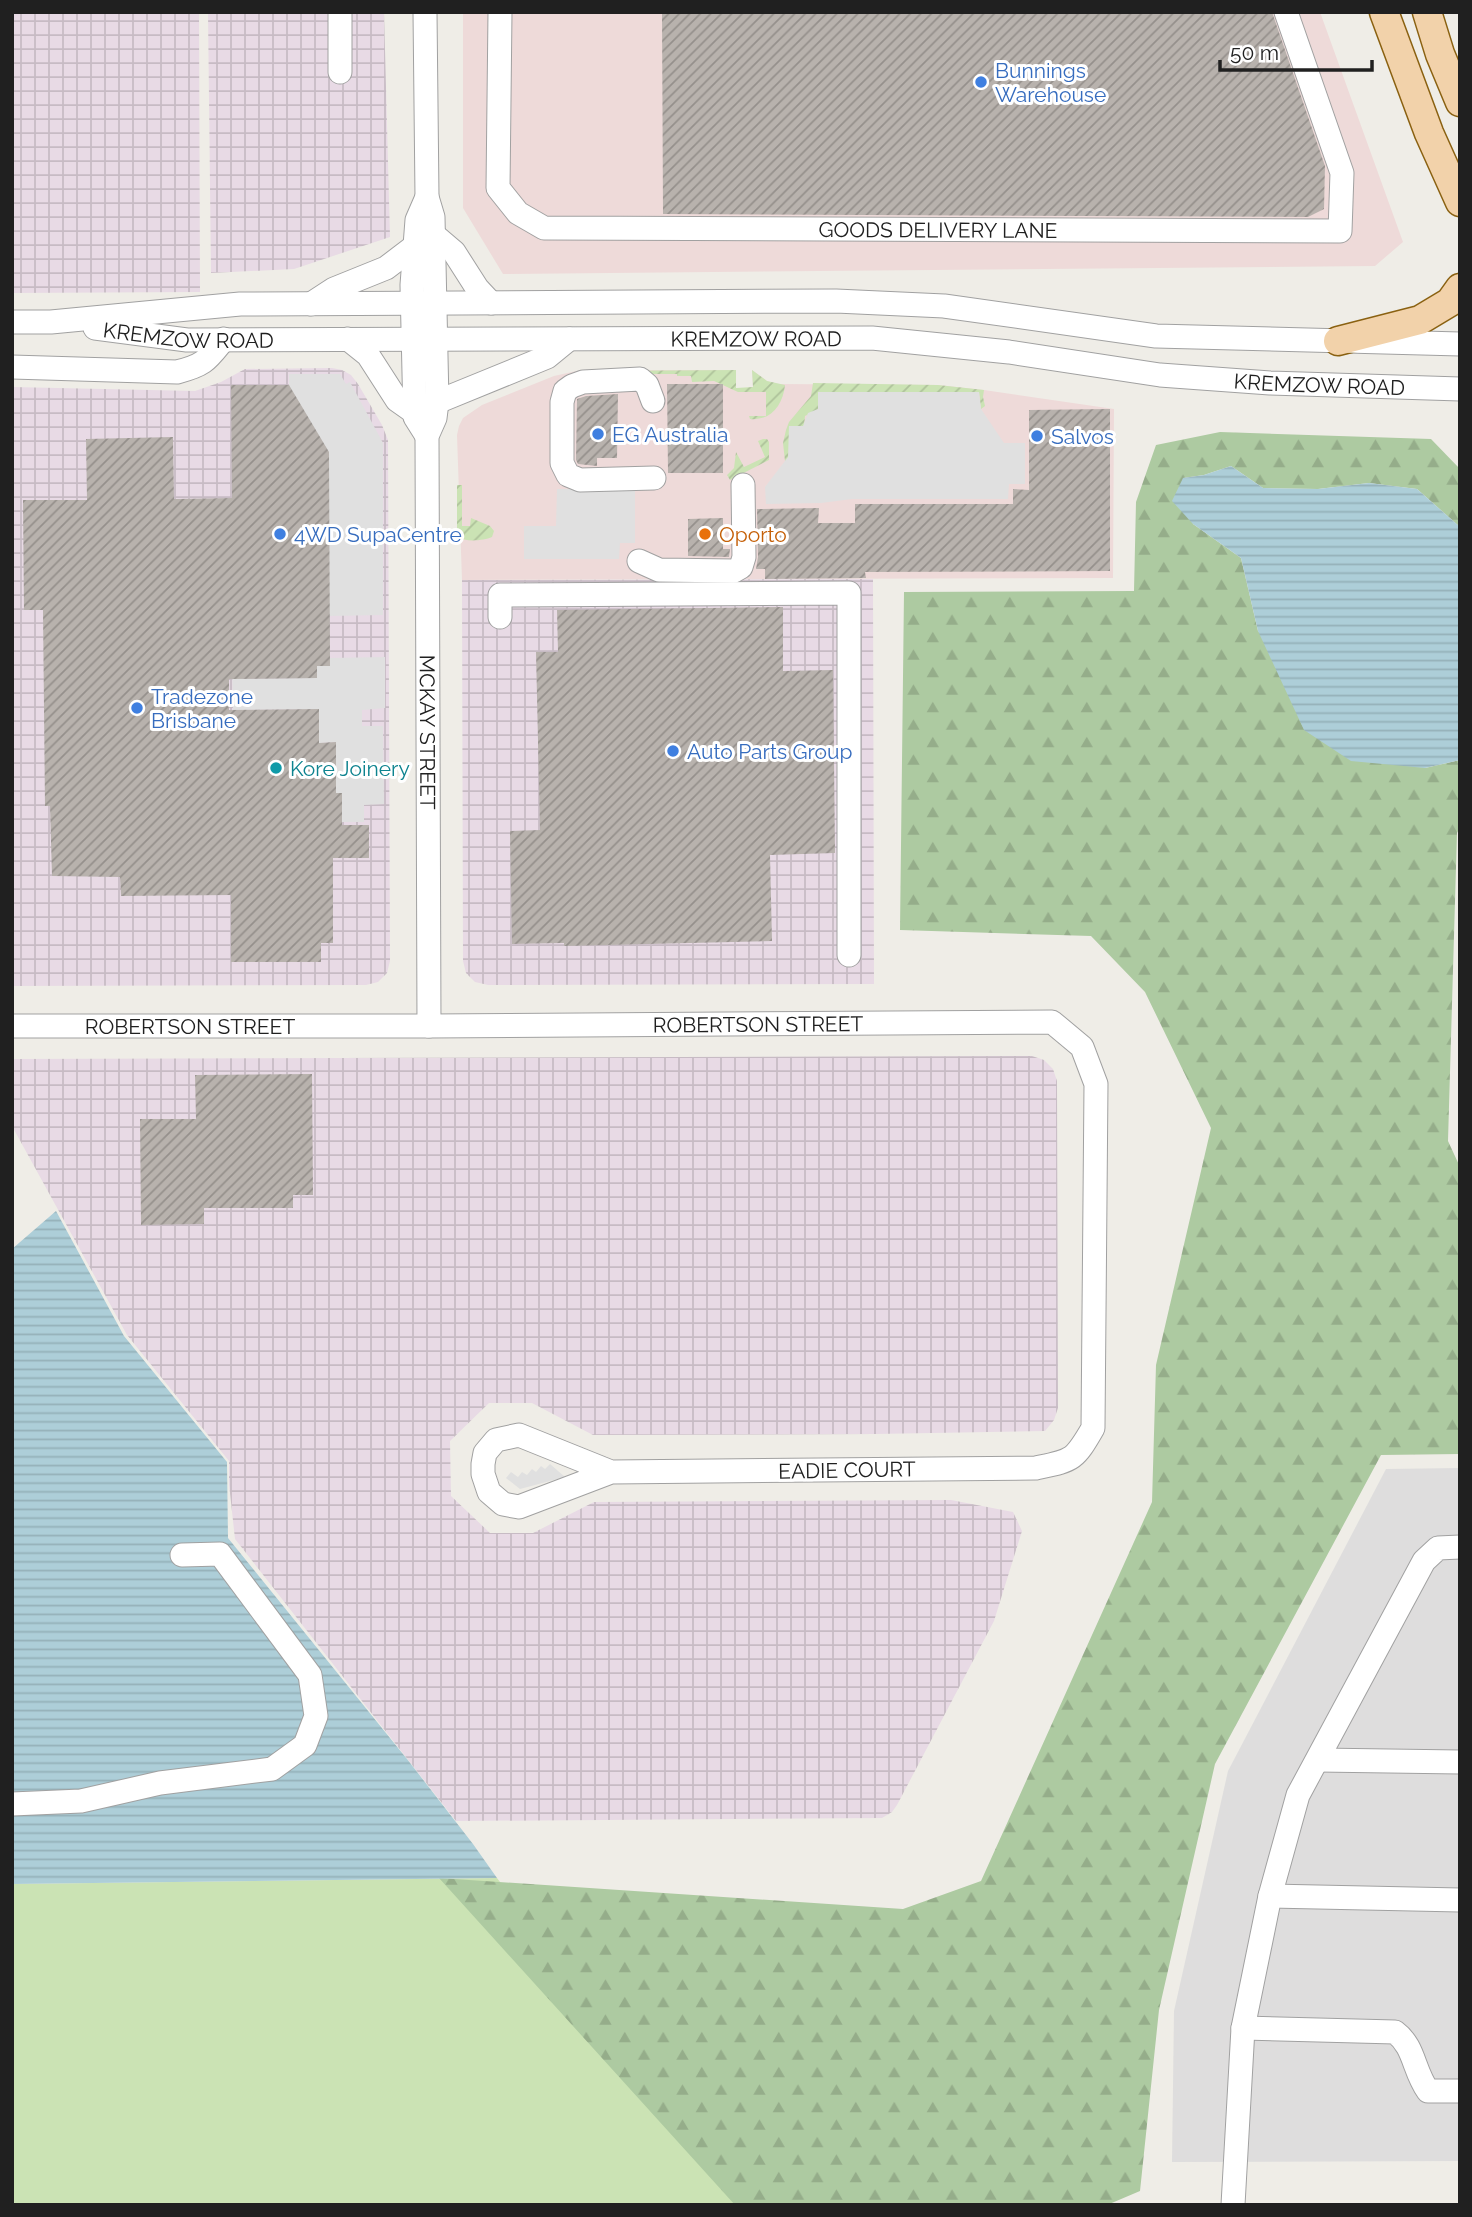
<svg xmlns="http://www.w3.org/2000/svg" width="1472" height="2217" font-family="Raleway,sans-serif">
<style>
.residential{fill:#dedddd}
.commercial{fill:#eedad9}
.industrial{fill:url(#industrial-grid)}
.grass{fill:#cbe3b4}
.forest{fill:url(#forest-firs)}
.garden{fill:url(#garden-furrows)}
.parking{fill:#e0e0e0}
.water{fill:url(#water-rules)}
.building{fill:url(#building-hatch)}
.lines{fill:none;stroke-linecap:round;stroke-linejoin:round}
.minor-casing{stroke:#a1a1a1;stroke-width:25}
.major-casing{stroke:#8a6111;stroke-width:31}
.minor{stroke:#fff;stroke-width:23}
.major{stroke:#f2d2aa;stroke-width:28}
.shop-dot{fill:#3f7fe0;stroke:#fff;stroke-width:2.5}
.food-dot{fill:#e8710a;stroke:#fff;stroke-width:2.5}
.culture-dot{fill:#0f9aa8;stroke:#fff;stroke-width:2.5}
.labels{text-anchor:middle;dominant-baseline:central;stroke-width:6;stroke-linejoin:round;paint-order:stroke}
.shop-label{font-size:21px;fill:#366cbe;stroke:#fff;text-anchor:start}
.street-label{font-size:21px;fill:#202020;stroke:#fff}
.food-label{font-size:21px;fill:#c56008;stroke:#fff;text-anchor:start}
.culture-label{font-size:21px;fill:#0d838f;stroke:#fff;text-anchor:start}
</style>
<defs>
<pattern id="industrial-grid" width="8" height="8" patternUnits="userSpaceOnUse" patternTransform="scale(1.75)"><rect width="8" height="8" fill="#e8dae5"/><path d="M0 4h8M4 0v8" fill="none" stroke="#c7bbc4"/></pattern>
<pattern id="forest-firs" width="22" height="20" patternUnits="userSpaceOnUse" patternTransform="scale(1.75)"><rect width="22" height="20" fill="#adcaa1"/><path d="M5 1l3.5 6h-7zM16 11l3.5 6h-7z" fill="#95ad8a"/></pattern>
<pattern id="garden-furrows" width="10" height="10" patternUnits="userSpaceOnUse" patternTransform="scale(1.75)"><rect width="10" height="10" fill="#cbe3b4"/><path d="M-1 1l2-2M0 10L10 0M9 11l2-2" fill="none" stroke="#aec29a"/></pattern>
<pattern id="water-rules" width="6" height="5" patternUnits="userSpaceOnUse" patternTransform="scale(1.75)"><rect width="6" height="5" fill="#adced8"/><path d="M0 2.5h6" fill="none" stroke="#95b1b9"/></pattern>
<pattern id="building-hatch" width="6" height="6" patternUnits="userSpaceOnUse" patternTransform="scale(1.75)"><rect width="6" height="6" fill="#b8b2ad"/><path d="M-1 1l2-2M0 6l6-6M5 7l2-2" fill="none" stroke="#95908c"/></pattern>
</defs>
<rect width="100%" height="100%" fill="#efede7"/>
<path class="residential" d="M1460,1468V2161L1172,2162L1174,2011L1228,1771L1386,1469Z"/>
<path class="commercial" d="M463,12H1320L1403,242L1375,266L503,274L463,208Z
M581,370H736V388H749L753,387L752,370L767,381L776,384L938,385L984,390L1114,409L1113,578L462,580L457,435L459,426L463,418L482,405L554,376Z"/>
<path class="industrial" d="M12,12H199L200,292L12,293Z
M208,12H384L390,237L294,269L211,273Z
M332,368L342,370L351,375L358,384L382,425L388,440L390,961L387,973L378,982L366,985L12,986V387L195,391L221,382L245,369Z
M873,579L874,984L488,985L475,982L466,973L463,961L462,580Z
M1032,1056L1044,1060L1053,1069L1057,1081L1058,1408L1054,1420L1045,1431L875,1434L593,1435L532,1403H489L450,1441L451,1496L490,1533H533L594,1502L951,1500L1013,1512L1022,1531L994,1621L897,1805L892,1812L882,1818L456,1821L235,1539L229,1484V1461L127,1335L12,1126V1059Z"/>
<path class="grass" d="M497,1878L744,2205H12V1884Z"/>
<path class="forest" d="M1220,432L1431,439L1460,469V527L1417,489L1369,483L1318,489L1263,488L1231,466L1204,475L1183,478L1193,524L1241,558L1258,631L1425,768L1460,760V827L1457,833L1448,1141L1460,1167V1454L1381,1455L1215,1764L1159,2010L1140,2191L1107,2205H735L439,1878L903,1909L981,1881L1152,1502L1156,1365L1211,1128L1145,992L1091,936L900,930L904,592L1134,591L1136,502L1156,445Z"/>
<path class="garden" d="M736,370V388L753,387L752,370L767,381L785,385C783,405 771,421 750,419L749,416H766V392H738L714,381L692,382L691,376H677V374H612L593,371Z
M813,383L938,385L984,390L983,397L985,406L981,409L979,392H819V409L805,416L804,426H789L801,462L785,461L783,443L786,430L789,422L811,396Z
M763,439H767L769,442V460L730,480L727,475L734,468L736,452L744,467L765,457L758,441Z
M457,485H462V526H470L471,518L490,526L494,531L492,537C483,541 465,542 457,537Z"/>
<path class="parking" d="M289,374H340L346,384L350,382L383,443V615L329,616L289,385Z
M818,392H979L981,409L1004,443H1025V484H1009L1008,499H852L821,503L766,504L765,487L788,457L789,426H803L808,413L818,409Z
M557,489H635V543H620L619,559H524V526H556Z
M385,657V708L362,710V726H383L384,804L364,805V822H342V793H336L335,742L319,743V709L233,710L232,665L243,679L317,678V666L330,658Z
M550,1464L565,1477L520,1489L506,1478L511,1472L518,1477L522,1472L527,1475L532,1469L536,1472L541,1466L545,1469Z"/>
<path class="water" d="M1231,466L1263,488L1318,489L1369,483L1417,489L1460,527V760L1425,768L1351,761L1304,730L1258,631L1241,558L1193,524L1172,501L1183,478L1204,475Z
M56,1211L124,1336L227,1462L228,1538L407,1759L473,1844L497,1878L12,1884V1249Z"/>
<path class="building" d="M662,12H1272L1325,166L1324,209L1308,217L663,214Z
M667,384H723V473H668Z
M231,385H289L329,452L330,666H317V678L229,679V710L319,709V743L336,742V793H342V825H369V858H333V943H321V962H231V895L121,896L120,877L52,876L50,806H45L43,610H24L23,500H87L86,439L173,437L174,499L232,498Z
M618,394L617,458H597V466L578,464L576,460L577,399L586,396Z
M1110,409V571L865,572L866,578L765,579V569H756L758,557L757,509L819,508L818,523H855V504H1013V489L1029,490V410Z
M723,518V549H730L729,557L688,556V519Z
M783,607V671L833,670L835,853L770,855L772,941L564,946V943L512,944L510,831L540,830L536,652H558L557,610Z
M312,1074L313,1195H293V1208H204V1224L141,1225L140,1119H196L195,1075Z"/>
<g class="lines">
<g class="minor-casing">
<g id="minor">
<path id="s1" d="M425,12L427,197L433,217L437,402L435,418L427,436L429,1026"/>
<path id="s2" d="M500,12L498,188L518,213L544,228L1340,231L1342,173L1286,12"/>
<path d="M340,72V12"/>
<path d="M434,235L454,252L477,288L491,303"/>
<path d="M311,304L334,289L386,268L415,246"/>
<path d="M12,322H51L240,304L836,301L944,306L1156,336L1460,344"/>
<path id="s3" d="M95,328L187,340L872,338L1009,352L1160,375L1270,383L1460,389"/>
<path d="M348,339L368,355L397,400L414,412"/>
<path d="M12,367L177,372C205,365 207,360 224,339"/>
<path d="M653,401L647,385L640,379L583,382L572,386L565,391L562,402V463L568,475L580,480L654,478"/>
<path d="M437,402L547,357L569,339"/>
<path d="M427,436L415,417L412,285L417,220L427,197"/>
<path d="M639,561L659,570L734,571L741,567L744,557L743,485"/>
<path d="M500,617V595L849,593V955"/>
<path id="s4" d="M12,1026H429L1052,1022L1082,1047L1096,1084L1093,1428C1074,1461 1073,1460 1036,1468L611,1472L519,1507L503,1504L489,1492L483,1474V1464L485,1453L496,1440L519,1435L611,1472"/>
<path d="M1318,1760L1460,1762"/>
<path d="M12,1804L81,1801L160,1783L272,1769L305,1745L316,1716L310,1675L220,1554L182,1555"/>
<path d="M1270,1896L1460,1900"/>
<path d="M1243,2028L1395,2032C1415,2047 1413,2070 1428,2091H1460"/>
<path d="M1233,2205L1243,2028L1270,1896L1298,1795L1424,1561L1438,1548L1460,1547"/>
</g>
</g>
<g class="major-casing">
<path id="major" d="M1384,12L1429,133L1460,202
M1427,12L1440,54L1460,102
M1338,341L1420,320L1450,302L1460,288"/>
</g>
<use href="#minor" class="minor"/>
<use href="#major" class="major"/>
</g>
<g class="shop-dot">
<circle cx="981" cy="82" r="7"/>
<circle cx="598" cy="434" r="7"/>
<circle cx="1037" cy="436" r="7"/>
<circle cx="280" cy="534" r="7"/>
<circle cx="137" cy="708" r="7"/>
<circle cx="673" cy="751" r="7"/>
</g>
<circle class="food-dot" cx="705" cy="534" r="7"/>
<circle class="culture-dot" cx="276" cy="768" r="7"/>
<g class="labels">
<g class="shop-label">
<text x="995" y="70">Bunnings<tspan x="995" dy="24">Warehouse</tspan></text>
<text x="612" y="434">EG Australia</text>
<text x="1051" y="436">Salvos</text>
<text x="294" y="534">4WD SupaCentre</text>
<text x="151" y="696">Tradezone<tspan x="151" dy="24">Brisbane</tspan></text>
<text x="687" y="751">Auto Parts Group</text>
</g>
<g class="street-label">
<text stroke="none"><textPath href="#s2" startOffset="632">GOODS DELIVERY LANE</textPath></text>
<text stroke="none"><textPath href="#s3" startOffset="94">KREMZOW ROAD</textPath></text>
<text stroke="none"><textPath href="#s3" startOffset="662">KREMZOW ROAD</textPath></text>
<text stroke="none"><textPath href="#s3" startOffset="1228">KREMZOW ROAD</textPath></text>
<text stroke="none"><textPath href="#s1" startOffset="723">MCKAY STREET</textPath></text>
<text stroke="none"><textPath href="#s4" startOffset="746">ROBERTSON STREET</textPath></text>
<text stroke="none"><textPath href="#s4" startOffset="178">ROBERTSON STREET</textPath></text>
<text transform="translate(847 1470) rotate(-1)">EADIE COURT</text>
</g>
<g class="food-label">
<text x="719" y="534">Oporto</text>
</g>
<g class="culture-label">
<text x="290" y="768">Kore Joinery</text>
</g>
</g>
<rect width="1472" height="2217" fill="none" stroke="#202020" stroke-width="28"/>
<path d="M1220 60v10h152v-10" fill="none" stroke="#202020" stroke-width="3.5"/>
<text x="1230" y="60" font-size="21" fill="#202020" stroke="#ffffff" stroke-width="5" paint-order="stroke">50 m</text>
</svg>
